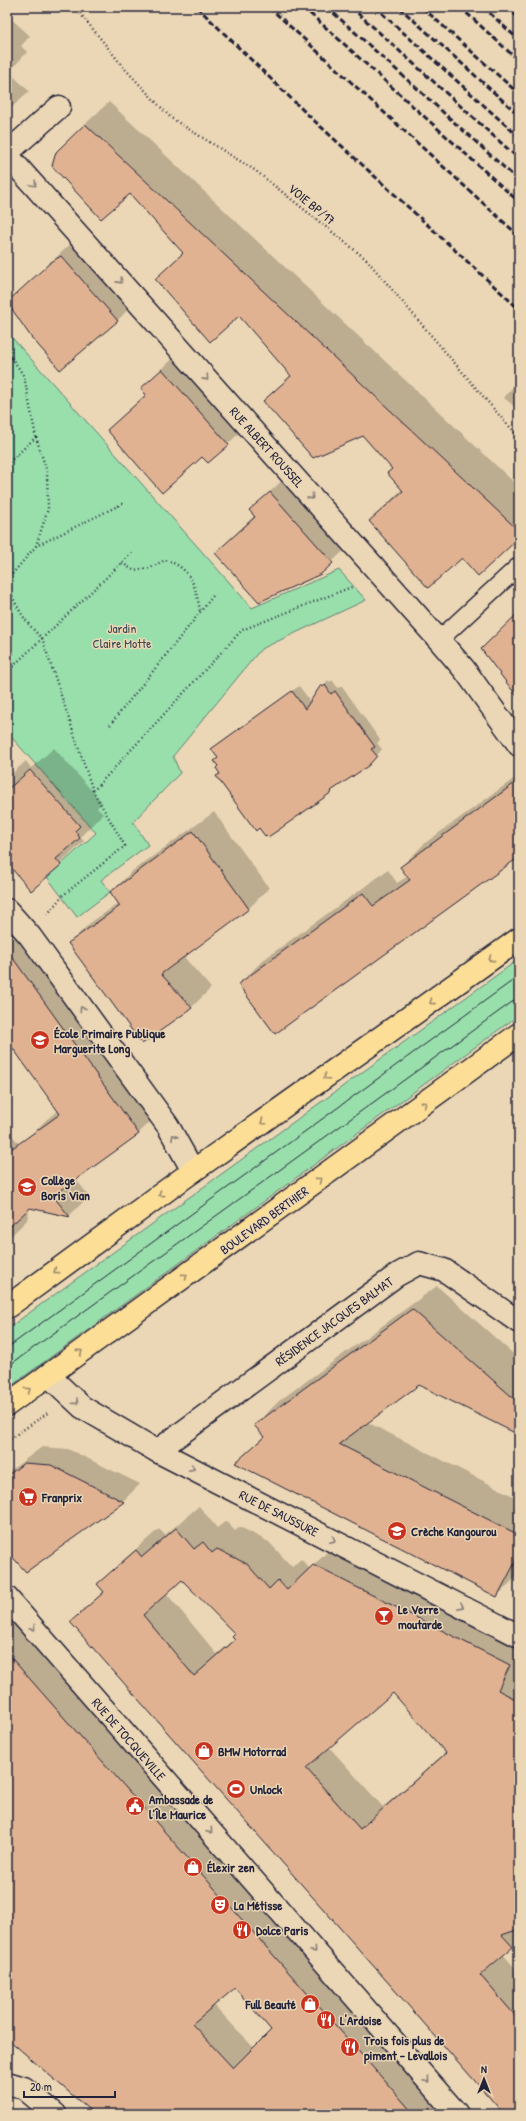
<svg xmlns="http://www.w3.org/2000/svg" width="526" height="2121" font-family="'Patrick Hand',sans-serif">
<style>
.green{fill:#99dfac;stroke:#5e8074}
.shadow{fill:#0003;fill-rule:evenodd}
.building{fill:#e0b291;stroke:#22223b;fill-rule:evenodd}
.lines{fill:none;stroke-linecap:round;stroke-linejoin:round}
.pedestrian-casing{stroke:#22223b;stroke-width:20}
.minor-casing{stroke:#22223b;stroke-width:25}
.primary-casing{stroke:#22223b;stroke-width:25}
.path{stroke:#22223b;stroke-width:2.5;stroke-dasharray:1 3;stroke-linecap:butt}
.pedestrian{stroke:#ebd7b5;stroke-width:17}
.minor{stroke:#ebd7b5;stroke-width:22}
.primary{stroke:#fdde96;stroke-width:22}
.tram{stroke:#22223b;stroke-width:1}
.rail{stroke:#22223b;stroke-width:3;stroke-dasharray:6 3;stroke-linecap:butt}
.oneway{stroke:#867c78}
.oneway2{stroke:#9a896d}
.labels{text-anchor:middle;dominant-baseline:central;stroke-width:3;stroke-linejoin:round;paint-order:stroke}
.street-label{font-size:13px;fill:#22223b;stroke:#ebd7b5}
.park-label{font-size:13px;fill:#3a4852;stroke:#ebd7b5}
.poi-label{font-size:13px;font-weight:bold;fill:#22223b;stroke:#ebd7b5;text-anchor:start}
</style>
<rect width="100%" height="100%" fill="#ebd7b5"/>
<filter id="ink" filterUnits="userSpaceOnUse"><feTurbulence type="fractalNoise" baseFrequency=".025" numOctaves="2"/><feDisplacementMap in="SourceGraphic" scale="8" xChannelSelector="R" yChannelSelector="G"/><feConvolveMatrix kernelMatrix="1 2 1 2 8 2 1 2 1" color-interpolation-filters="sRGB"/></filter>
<g filter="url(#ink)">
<path class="green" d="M7,332L252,608L339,570L366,600L261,649L173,756L180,773L133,822L148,845L101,880L110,892L77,917L47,877L96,833L7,732Z
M519,959V1015L7,1389V1329Z"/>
<path class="shadow" d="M7,15L30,36L21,46L27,52L9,72L29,91L7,112Z
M109,102L519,487V537L462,557L370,521L402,489L393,468L364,435L264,401L292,374L239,315L156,279L184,252L80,129Z
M76,239L141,296L118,320L60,368L8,302Z
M184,348L250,422L228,444L108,430L147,393L142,388Z
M519,379V410L504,398Z
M293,470L355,540L320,573L216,553L255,515L251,510Z
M328,680L330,682L332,680L338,688L342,686L380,740L377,743L382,749L374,759L221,774L219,758L213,749L219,743L299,686L311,702Z
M54,748L102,802L97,808L103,814L80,837L84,841L32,890L7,862V778L26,761L31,768Z
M519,775V855L240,984L263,960L388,870L397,883L408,876L401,867L425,843Z
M214,812L269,888L249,908L183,956L211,988L191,1008L70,943L90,923L119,903L111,893L131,872Z
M7,906L159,1113L139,1133L75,1178L89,1196L69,1216L30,1207L27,1220L7,1240V1130L48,1176L26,1140L46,1120L59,1110L7,1038Z
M437,1286L519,1359V1434L419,1384L367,1422L519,1499V1574L497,1596L236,1463L264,1436L255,1425L279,1401Z
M42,1447L68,1449L140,1484L123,1501L26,1571L7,1549V1473Z
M199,1506L217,1528L226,1521L235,1531L240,1527L269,1542L292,1567L301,1559L310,1569L336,1543L519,1636V1941L503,1954L519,1973V2114H505L71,1622L104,1591L99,1584L121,1562L159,1529L165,1535ZM182,1579L236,1634L235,1639L217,1654L166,1593ZM393,1692L446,1752L383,1807L329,1747Z
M7,1609L452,2114H96L9,2039L7,2027ZM235,1986L273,2030L254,2048L214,2005Z"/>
<path class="building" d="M85,124L519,531V538L478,576L462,558L428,588L369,521L403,491L387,473L392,469L363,436L313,458L263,401L291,376L239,316L210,342L155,279L183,253L130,194L101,219L52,166L56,152Z
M61,256L118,321L60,370L31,337L7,302L51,262Z
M162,369L229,445L208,463L202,457L162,493L107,430L146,395L141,388Z
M270,492L333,563L321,574L259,602L215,553L255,517L249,510Z
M519,612V699L481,649Z
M321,685L323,687L325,685L331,694L335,691L375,747L371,749L377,756L368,766L331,791L332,792L277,831L268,837L266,835L265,836L259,828L256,831L216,776L220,774L216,768L218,766L214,761L218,758L211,749L292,691L305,709Z
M30,770L80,826L75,831L80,838L56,859L61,865L31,891L7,863V790Z
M519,780V857L275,1034L238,984L363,893L373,906L410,880L400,867Z
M193,831L249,909L161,974L192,1008L142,1044L68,943L120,906L110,892Z
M7,950L139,1134L53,1196L70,1217L30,1208L7,1229V1152L60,1114L7,1040Z
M412,1309L519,1403V1435L419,1385L339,1444L519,1535V1555L497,1597L235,1463L264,1437L254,1425Z
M24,1463L51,1465L124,1502L26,1572L7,1551V1476Z
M176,1528L194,1549L203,1542L212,1553L217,1549L247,1564L269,1589L278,1580L287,1590L313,1565L510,1665L498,1690L519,1701V1929L502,1935L513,1947L480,1975L519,2020V2114H504L70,1622L104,1592L97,1584L136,1550L142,1557ZM182,1580L235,1634L232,1637L235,1640L194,1676L143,1615ZM393,1693L446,1753L360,1829L306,1768Z
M7,1653L252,1931L414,2114H94L8,2039ZM235,1988L271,2030L233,2068L192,2024Z"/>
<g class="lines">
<g class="pedestrian-casing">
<path id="pedestrian" d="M439,640L519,566"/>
</g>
<g class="minor-casing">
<path id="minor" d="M7,153L59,107
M7,155L439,640L464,669L519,745
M7,910L30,936L168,1126L193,1171
M48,1375L82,1407L157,1451L519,1636
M157,1451L397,1275L419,1263L444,1270L519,1322
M7,1598L457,2114
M7,2083L24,2088L55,2114"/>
</g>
<g class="primary-casing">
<path id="primary" d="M7,1307L193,1171L519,939
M7,1405L519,1034"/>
</g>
<path class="path" d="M75,7L125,69L171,118L256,171L366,259L505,422L519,436
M7,351L24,376L36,437L7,464
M36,437L47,472L48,509L36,546
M122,563L133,570L150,568L165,560C191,567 196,587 200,611
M7,580L36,546L124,503
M7,585C16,606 25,623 42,638L93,791L125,846L62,896L47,915
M7,672L132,553
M110,725L213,596
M93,791L242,630L354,586
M7,1441L49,1412"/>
<use href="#pedestrian" class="pedestrian"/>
<use href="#minor" class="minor"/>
<use href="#primary" class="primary"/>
<path class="tram" d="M7,1348L519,976
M7,1367L519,997"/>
<path class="rail" d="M197,7L307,114L519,309
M269,7L519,236
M303,7L519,202
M327,7L519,181
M351,7L519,159
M375,7L519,137
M399,7L519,115
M422,7L519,94
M460,7L519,61
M483,7L519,40
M507,7L519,18"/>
</g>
<defs><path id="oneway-chevron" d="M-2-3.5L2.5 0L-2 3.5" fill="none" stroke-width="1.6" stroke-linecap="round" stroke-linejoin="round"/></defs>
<g class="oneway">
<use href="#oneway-chevron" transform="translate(34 184) rotate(47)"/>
<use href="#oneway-chevron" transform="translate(120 281) rotate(48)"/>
<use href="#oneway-chevron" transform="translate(206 378) rotate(48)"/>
<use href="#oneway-chevron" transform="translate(311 497) rotate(48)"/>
<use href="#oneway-chevron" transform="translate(82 1009) rotate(-126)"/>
<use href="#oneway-chevron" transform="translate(174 1137) rotate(-119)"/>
<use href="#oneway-chevron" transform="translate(76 1402) rotate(42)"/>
<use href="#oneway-chevron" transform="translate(192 1468) rotate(26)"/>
<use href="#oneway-chevron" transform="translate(333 1540) rotate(27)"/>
<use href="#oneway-chevron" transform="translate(461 1606) rotate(27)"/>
<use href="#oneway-chevron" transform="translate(33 1628) rotate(49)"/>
<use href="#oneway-chevron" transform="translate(210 1831) rotate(49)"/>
<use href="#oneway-chevron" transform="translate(314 1950) rotate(49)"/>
<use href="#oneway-chevron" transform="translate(427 2080) rotate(49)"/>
</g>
<g class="oneway2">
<use href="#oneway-chevron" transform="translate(491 959) rotate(144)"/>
<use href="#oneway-chevron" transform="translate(432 1002) rotate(144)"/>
<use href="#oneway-chevron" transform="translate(326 1077) rotate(145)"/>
<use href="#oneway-chevron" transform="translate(424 1104) rotate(-36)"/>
<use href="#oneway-chevron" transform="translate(263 1122) rotate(145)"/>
<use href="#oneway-chevron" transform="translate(319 1180) rotate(-36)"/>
<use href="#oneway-chevron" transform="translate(161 1194) rotate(144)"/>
<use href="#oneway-chevron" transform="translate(56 1271) rotate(144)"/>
<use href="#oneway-chevron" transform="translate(185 1276) rotate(-36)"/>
<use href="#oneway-chevron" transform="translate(80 1352) rotate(-36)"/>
<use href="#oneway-chevron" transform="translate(28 1390) rotate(-36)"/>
</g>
</g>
<defs>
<g id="school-disc" transform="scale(1)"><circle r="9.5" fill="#c8321e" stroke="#ebd7b5"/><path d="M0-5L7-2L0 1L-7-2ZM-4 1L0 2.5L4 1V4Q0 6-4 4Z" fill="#fff"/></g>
<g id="supermarket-disc" transform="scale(1)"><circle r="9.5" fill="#c8321e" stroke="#ebd7b5"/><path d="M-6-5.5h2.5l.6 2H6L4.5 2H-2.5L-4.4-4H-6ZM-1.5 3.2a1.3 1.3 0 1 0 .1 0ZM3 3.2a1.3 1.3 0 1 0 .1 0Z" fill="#fff"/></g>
<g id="bar-disc" transform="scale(1)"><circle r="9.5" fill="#c8321e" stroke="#ebd7b5"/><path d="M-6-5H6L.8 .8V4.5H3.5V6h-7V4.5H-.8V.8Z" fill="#fff"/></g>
<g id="shop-disc" transform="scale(1)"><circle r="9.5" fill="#c8321e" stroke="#ebd7b5"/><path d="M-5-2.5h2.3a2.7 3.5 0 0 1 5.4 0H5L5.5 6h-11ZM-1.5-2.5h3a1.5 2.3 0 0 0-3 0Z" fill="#fff"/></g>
<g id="stadium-disc" transform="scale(1)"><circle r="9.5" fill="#c8321e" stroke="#ebd7b5"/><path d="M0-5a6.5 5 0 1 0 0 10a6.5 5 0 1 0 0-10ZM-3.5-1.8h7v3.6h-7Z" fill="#fff"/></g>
<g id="civic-disc" transform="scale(1)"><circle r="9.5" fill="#c8321e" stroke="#ebd7b5"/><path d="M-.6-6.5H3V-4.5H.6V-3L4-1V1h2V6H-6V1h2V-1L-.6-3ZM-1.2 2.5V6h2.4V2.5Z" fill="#fff"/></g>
<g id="theatre-disc" transform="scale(1)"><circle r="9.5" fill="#c8321e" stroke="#ebd7b5"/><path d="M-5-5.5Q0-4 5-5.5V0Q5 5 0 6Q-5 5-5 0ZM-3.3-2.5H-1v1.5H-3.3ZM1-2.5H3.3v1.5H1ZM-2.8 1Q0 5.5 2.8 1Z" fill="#fff"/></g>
<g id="restaurant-disc" transform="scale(1)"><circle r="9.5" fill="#c8321e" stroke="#ebd7b5"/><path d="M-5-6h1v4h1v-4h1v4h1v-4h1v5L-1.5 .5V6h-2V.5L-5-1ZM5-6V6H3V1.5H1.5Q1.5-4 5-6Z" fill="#fff"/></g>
</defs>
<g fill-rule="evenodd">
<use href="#school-disc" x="40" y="1040"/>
<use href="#school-disc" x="27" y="1187"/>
<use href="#supermarket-disc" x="28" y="1497"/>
<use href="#school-disc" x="397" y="1531"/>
<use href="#bar-disc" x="384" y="1616"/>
<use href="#shop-disc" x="204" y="1751"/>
<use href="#stadium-disc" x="236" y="1789"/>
<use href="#civic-disc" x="135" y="1806"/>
<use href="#shop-disc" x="193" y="1867"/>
<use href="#theatre-disc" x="220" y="1905"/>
<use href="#restaurant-disc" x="242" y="1930"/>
<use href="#shop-disc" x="310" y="2004"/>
<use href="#restaurant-disc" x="326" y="2020"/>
<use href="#restaurant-disc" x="350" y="2047"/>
</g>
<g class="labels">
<g class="street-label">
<text transform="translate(312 204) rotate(39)">VOIE BP/17</text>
<text transform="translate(267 447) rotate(48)">RUE ALBERT ROUSSEL</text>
<text transform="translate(264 1220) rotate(-36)">BOULEVARD BERTHIER</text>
<text transform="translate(334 1321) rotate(-36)">RÉSIDENCE JACQUES BALMAT</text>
<text transform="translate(279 1513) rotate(27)">RUE DE SAUSSURE</text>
<text transform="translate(129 1739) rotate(49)">RUE DE TOCQUEVILLE</text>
</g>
<g class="park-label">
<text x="122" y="628">Jardin<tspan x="122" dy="15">Claire Motte</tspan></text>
</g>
<g class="poi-label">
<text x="54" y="1033">École Primaire Publique<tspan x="54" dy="15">Marguerite Long</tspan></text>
<text x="41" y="1180">Collège<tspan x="41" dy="15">Boris Vian</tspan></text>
<text x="42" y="1497">Franprix</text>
<text x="411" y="1531">Crèche Kangourou</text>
<text x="398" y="1609">Le Verre<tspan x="398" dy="15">moutarde</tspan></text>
<text x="218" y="1751">BMW Motorrad</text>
<text x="250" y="1789">Unlock</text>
<text x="149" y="1799">Ambassade de<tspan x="149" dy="15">l’Île Maurice</tspan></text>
<text x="207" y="1867">Élexir zen</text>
<text x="234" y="1905">La Métisse</text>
<text x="256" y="1930">Dolce Paris</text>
<text x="296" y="2004" text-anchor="end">Full Beauté</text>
<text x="340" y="2020">L'Ardoise</text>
<text x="364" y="2040">Trois fois plus de<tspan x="364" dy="15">piment - Levallois</tspan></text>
</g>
</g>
<rect width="526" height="2121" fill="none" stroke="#ebd7b5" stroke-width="24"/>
<rect x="12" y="12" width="502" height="2097" fill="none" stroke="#22223b" stroke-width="1.5" filter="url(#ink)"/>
<g transform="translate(484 2079)" stroke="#ebd7b5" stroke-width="3" paint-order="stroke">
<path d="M0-3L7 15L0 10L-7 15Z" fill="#22223b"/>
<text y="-6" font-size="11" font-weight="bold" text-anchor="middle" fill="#22223b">N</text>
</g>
<path d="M24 2091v6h91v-6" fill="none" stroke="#22223b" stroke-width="2"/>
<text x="30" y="2091" font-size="12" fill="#22223b" stroke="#ebd7b5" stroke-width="3" paint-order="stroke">20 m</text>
</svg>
